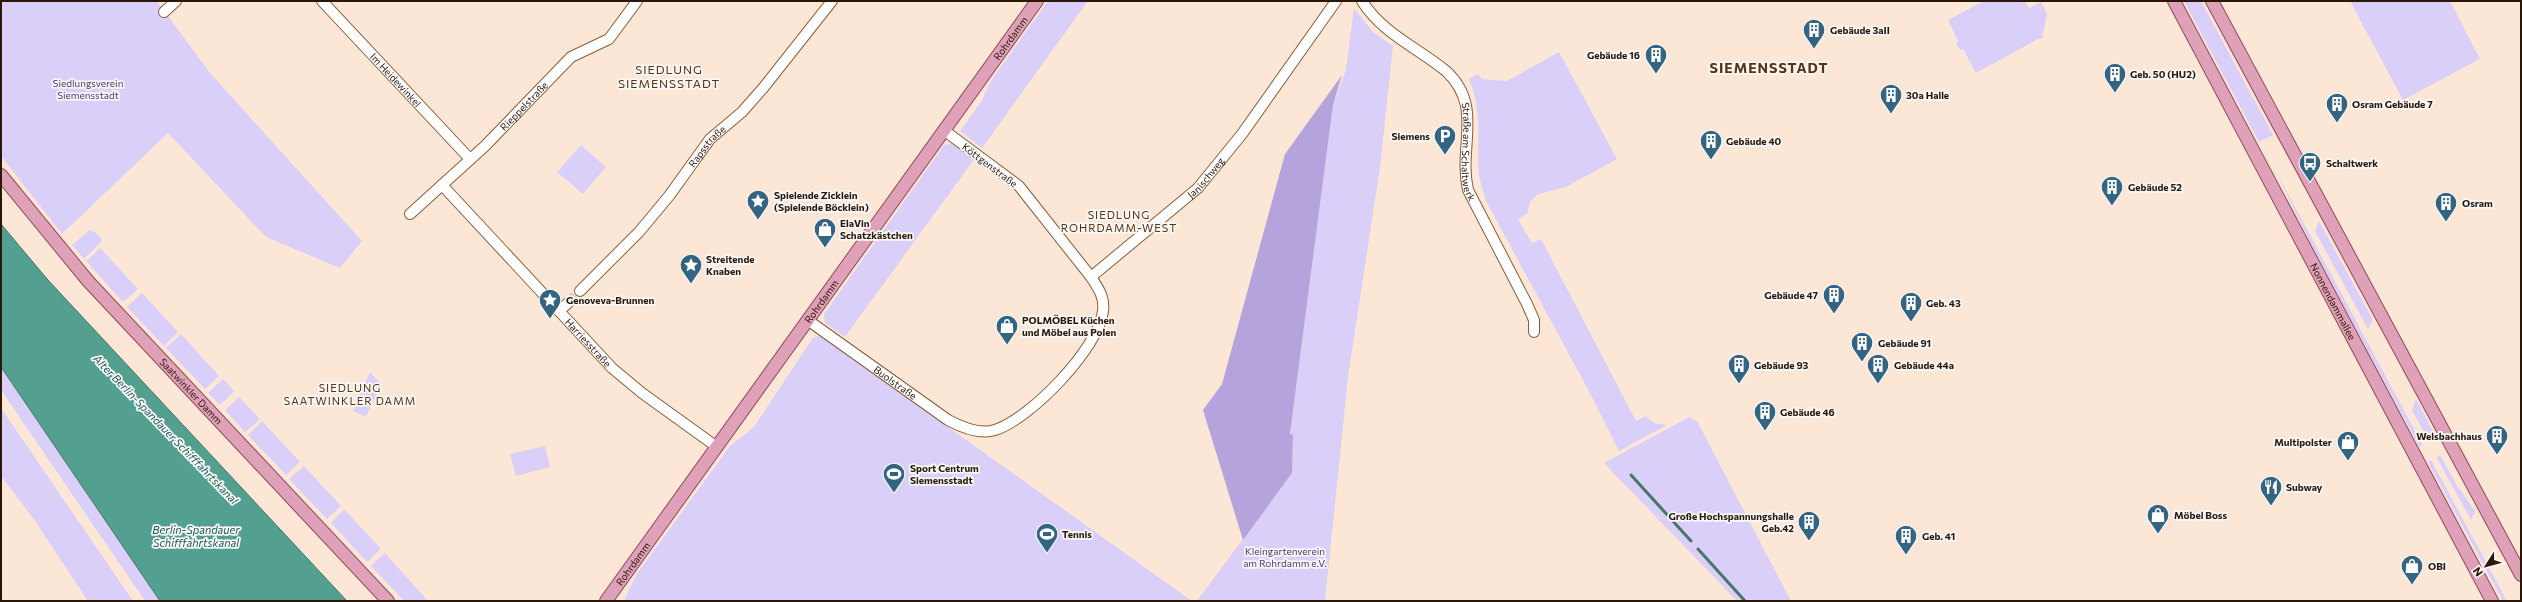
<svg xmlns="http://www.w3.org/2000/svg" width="2522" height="602" font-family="Commissioner,sans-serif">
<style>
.green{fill:#dacff8}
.forest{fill:#b5a4dc}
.water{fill:#54a090;stroke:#477767}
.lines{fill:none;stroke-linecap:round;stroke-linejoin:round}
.stream{stroke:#477767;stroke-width:3}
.minor-tunnel{stroke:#dcc8b8;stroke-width:10;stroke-dasharray:10 5;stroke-linecap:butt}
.minor-casing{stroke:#8a5d39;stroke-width:12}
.major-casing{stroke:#92485c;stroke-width:14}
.minor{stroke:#fff;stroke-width:10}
.major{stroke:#dfa1b8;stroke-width:12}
.labels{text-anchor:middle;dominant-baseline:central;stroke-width:3.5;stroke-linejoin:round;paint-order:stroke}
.poi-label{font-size:10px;font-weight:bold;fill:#2a1708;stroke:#f8f8f8;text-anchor:start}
.street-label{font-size:10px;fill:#2a1708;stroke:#f8f8f8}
.park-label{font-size:10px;fill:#4e3679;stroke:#f8f8f8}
.neighbourhood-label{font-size:11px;letter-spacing:1px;fill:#5c330d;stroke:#f8f8f8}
.water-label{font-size:11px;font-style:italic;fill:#1b5a4f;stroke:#f8f8f8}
.quarter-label{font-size:12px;letter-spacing:1px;fill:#5c330d;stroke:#f8f8f8}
.district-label{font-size:14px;font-weight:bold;letter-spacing:1px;fill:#5c330d;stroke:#f8f8f8}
</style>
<rect width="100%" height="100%" fill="#fce7d7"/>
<path class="green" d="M1,1H157L210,73L362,241L340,268L266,237L168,133L62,234L1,156Z
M1048,1H1088L982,148L960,131L981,102L992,79Z
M1984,1H2025L2029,8L2041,2L2047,14L2042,39H2038L1976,73L1963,49L1960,50L1956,43L1958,41L1948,20Z
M2184,1H2201L2273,135L2259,142Z
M2350,1H2450L2480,59L2403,100Z
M1354,8L1373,32L1393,46L1380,167L1348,377L1325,601H1197L1292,473L1293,435H1290L1333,105L1346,70Z
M1559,52L1617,159L1566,187L1538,194L1530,202L1527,214L1518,219L1532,243L1541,239L1636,421L1646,416L1654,423L1667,425L1619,451L1591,395L1486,201C1484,193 1480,183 1479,174C1476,140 1483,112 1469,79L1478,74L1482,79L1507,81Z
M952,142L975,158L845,337L825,323L824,314L945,144L947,145Z
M581,145L606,167L583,194L557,172Z
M2273,166L2422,444L2421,447L2419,446L2317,256Z
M2319,221L2373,320L2368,329L2315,231Z
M90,230L96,233L103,240L84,259L72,245Z
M100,248L138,289L123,302L86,261Z
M142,293L178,332L164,346L127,307Z
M181,334L219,376L205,389L166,348Z
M819,335L1192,601H624L636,575L730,446L754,427L812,339Z
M1,367L160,601H145L1,390Z
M370,372L381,384L366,417L353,411Z
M223,379L234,391L220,405L208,393Z
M239,397L260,419L245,432L225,410Z
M2416,399L2436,437L2430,442L2412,411Z
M1,408L133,601H88L35,521L1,476Z
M222,414L397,601H394L221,416Z
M1689,417L1697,421L1791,601H1737L1604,463Z
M262,421L300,462L286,475L248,435Z
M545,446L550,467L516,476L510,454Z
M2440,455L2458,487L2475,511L2471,520L2437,458Z
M2431,460L2507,601H2503L2428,462Z
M304,466L341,506L327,519L289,479Z
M344,509L381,549L367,562L331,523Z
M385,553L428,601H404L371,566Z"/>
<path class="forest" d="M1342,75L1333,105L1290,434L1293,435L1292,473L1243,540L1203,410L1222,384L1285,154Z"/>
<path class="water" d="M1,224L48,280L347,601H160L1,367Z"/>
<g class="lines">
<path class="stream" d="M1631,475L1691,541
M1698,549L1745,601"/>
<path class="minor-tunnel" d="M568,303L580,291"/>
<g class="minor-casing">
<g id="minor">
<path id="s1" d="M322,1L470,159"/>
<path id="s2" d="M1362,1C1382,33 1418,48 1446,71C1484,106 1458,147 1468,190L1527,304L1534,320V332"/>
<path d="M164,12L176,1"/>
<path id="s3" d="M442,185L612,368L642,393L717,447"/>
<path id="s4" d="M410,214L485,146L571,57L609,39L637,1"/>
<path id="s5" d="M1091,277L1198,188L1242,134L1336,1"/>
<path id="s6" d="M580,291L639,232L669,196L710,139L742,112L764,87L832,1"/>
<path d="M559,311L568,303"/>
<path id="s7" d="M809,321L948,420C961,427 979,435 995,430C1030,419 1099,348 1103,311C1105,297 1098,288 1091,277L1019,186L945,131"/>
</g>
</g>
<g class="major-casing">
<g id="major">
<path id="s8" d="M2174,1L2492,601"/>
<path d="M2212,1L2521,575"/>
<path id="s9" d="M1,175L88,281L388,601"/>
<path id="s10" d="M606,601L1037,1"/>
</g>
</g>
<use href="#minor" class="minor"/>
<use href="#major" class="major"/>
</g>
<defs>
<g id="building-pin" transform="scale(1.15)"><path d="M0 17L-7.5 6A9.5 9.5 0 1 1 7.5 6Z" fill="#336482" stroke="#f8f8f8"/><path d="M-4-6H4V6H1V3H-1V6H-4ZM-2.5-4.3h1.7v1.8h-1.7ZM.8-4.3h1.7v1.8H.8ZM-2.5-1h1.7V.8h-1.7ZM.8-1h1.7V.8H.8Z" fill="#fff"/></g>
<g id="parking-pin" transform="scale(1.15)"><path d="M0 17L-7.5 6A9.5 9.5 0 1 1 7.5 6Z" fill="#336482" stroke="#f8f8f8"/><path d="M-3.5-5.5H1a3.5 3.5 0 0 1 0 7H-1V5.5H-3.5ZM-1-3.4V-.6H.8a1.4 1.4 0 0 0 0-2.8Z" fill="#fff"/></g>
<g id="bus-pin" transform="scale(1.15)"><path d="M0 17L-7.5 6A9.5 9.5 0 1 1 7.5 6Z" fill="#336482" stroke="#f8f8f8"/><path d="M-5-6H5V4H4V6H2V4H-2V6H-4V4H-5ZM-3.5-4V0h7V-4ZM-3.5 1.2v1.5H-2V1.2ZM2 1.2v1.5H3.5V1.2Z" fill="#fff"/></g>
<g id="sight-pin" transform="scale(1.15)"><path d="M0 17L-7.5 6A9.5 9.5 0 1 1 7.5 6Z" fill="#336482" stroke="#f8f8f8"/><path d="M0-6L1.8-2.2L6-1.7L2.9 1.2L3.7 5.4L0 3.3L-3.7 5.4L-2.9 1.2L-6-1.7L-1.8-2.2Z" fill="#fff"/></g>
<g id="shop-pin" transform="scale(1.15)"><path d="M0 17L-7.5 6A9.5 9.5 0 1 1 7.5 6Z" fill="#336482" stroke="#f8f8f8"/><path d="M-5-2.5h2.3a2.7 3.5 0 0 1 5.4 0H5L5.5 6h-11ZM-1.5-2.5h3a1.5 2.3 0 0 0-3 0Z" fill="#fff"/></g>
<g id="stadium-pin" transform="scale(1.15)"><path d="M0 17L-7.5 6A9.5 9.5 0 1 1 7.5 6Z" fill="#336482" stroke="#f8f8f8"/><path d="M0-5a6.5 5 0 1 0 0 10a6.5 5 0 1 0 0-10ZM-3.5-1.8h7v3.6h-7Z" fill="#fff"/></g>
<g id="restaurant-pin" transform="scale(1.15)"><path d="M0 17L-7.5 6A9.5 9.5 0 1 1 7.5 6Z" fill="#336482" stroke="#f8f8f8"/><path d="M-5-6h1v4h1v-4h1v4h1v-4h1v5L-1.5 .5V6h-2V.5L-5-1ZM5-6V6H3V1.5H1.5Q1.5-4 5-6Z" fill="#fff"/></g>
</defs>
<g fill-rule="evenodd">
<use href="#building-pin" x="1814" y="30"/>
<use href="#building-pin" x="1656" y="55"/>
<use href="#building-pin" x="2115" y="74"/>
<use href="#building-pin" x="1891" y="95"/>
<use href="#building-pin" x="2337" y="104"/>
<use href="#parking-pin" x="1445" y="136"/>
<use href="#building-pin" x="1711" y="141"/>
<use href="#bus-pin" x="2310" y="163"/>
<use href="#building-pin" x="2112" y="187"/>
<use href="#sight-pin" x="758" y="201"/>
<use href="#building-pin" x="2446" y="203"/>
<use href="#shop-pin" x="825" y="229"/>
<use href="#sight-pin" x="691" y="265"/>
<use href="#building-pin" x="1834" y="295"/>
<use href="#sight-pin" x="550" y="300"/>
<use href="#building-pin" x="1911" y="303"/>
<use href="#shop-pin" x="1007" y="326"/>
<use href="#building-pin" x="1862" y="343"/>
<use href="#building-pin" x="1739" y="365"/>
<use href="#building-pin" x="1878" y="365"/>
<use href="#building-pin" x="1765" y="412"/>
<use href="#building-pin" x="2497" y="436"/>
<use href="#shop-pin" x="2348" y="442"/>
<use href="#stadium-pin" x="894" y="474"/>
<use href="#restaurant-pin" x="2271" y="487"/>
<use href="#shop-pin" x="2158" y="515"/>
<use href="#building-pin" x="1809" y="522"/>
<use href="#stadium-pin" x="1047" y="534"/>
<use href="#building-pin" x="1906" y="536"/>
<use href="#shop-pin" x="2412" y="566"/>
</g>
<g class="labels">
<g class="poi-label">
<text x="1830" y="30">Gebäude 3aII</text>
<text x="1640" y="55" text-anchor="end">Gebäude 16</text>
<text x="2130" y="74">Geb. 50 (HU2)</text>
<text x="1906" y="95">30a Halle</text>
<text x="2352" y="104">Osram Gebäude 7</text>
<text x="1430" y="136" text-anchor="end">Siemens</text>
<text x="1726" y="141">Gebäude 40</text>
<text x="2326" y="163">Schaltwerk</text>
<text x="2128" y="187">Gebäude 52</text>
<text x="774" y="195">Spielende Zicklein<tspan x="774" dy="12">(Spielende Böcklein)</tspan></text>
<text x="2462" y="203">Osram</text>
<text x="840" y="223">ElaVin<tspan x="840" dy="12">Schatzkästchen</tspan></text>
<text x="706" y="259">Streitende<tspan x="706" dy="12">Knaben</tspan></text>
<text x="1818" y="295" text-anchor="end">Gebäude 47</text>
<text x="566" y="300">Genoveva-Brunnen</text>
<text x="1926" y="303">Geb. 43</text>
<text x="1022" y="320">POLMÖBEL Küchen<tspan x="1022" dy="12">und Möbel aus Polen</tspan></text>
<text x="1878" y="343">Gebäude 91</text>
<text x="1754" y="365">Gebäude 93</text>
<text x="1894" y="365">Gebäude 44a</text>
<text x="1780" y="412">Gebäude 46</text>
<text x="2482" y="436" text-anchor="end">Welsbachhaus</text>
<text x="2332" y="442" text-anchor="end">Multipolster</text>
<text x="910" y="468">Sport Centrum<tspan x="910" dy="12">Siemensstadt</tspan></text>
<text x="2286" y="487">Subway</text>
<text x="2174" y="515">Möbel Boss</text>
<text x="1794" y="516" text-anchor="end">Große Hochspannungshalle<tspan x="1794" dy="12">Geb.42</tspan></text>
<text x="1062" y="534">Tennis</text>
<text x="1922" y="536">Geb. 41</text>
<text x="2428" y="566">OBI</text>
</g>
<g class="street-label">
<text stroke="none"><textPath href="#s10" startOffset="693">Rohrdamm</textPath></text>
<text stroke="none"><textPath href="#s1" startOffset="108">Im Heidewinkel</textPath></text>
<text stroke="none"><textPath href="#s4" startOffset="157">Rieppelstraße</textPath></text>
<text stroke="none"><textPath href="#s6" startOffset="193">Rapsstraße</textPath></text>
<text stroke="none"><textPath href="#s2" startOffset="197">Straße am Schaltwerk</textPath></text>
<text transform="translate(990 165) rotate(37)">Köttgenstraße</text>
<text stroke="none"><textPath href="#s5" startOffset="152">Janischweg</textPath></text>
<text stroke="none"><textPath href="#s10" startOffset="369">Rohrdamm</textPath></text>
<text stroke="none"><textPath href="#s8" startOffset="340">Nonnendammallee</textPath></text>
<text stroke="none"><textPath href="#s3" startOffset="215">Harriesstraße</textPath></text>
<text stroke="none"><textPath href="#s7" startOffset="106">Buolstraße</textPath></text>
<text stroke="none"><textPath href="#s9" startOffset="288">Saatwinkler Damm</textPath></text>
<text stroke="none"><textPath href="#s10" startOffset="46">Rohrdamm</textPath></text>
</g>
<g class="park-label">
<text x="88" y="83">Siedlungsverein<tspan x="88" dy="12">Siemensstadt</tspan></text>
<text x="1285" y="551">Kleingartenverein<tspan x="1285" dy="12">am Rohrdamm e.V.</tspan></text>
</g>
<g class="neighbourhood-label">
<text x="1119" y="214">SIEDLUNG<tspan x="1119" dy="13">ROHRDAMM-WEST</tspan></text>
<text x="350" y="387">SIEDLUNG<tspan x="350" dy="13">SAATWINKLER DAMM</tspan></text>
</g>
<g class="water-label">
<text transform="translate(166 429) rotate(46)">Alter Berlin-Spandauer Schifffahrtskanal</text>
<text x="196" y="529">Berlin-Spandauer<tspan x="196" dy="13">Schifffahrtskanal</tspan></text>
</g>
<g class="quarter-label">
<text x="669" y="69">SIEDLUNG<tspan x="669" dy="14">SIEMENSSTADT</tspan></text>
</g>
<g class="district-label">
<text x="1769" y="67">SIEMENSSTADT</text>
</g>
</g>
<rect width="2522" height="602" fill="none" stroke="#2a1708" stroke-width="4"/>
<g transform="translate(2486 566) rotate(234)" stroke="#f8f8f8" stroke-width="3" paint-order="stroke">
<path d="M0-3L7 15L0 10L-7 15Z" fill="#2a1708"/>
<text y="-6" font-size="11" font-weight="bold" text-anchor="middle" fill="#2a1708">N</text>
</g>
</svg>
